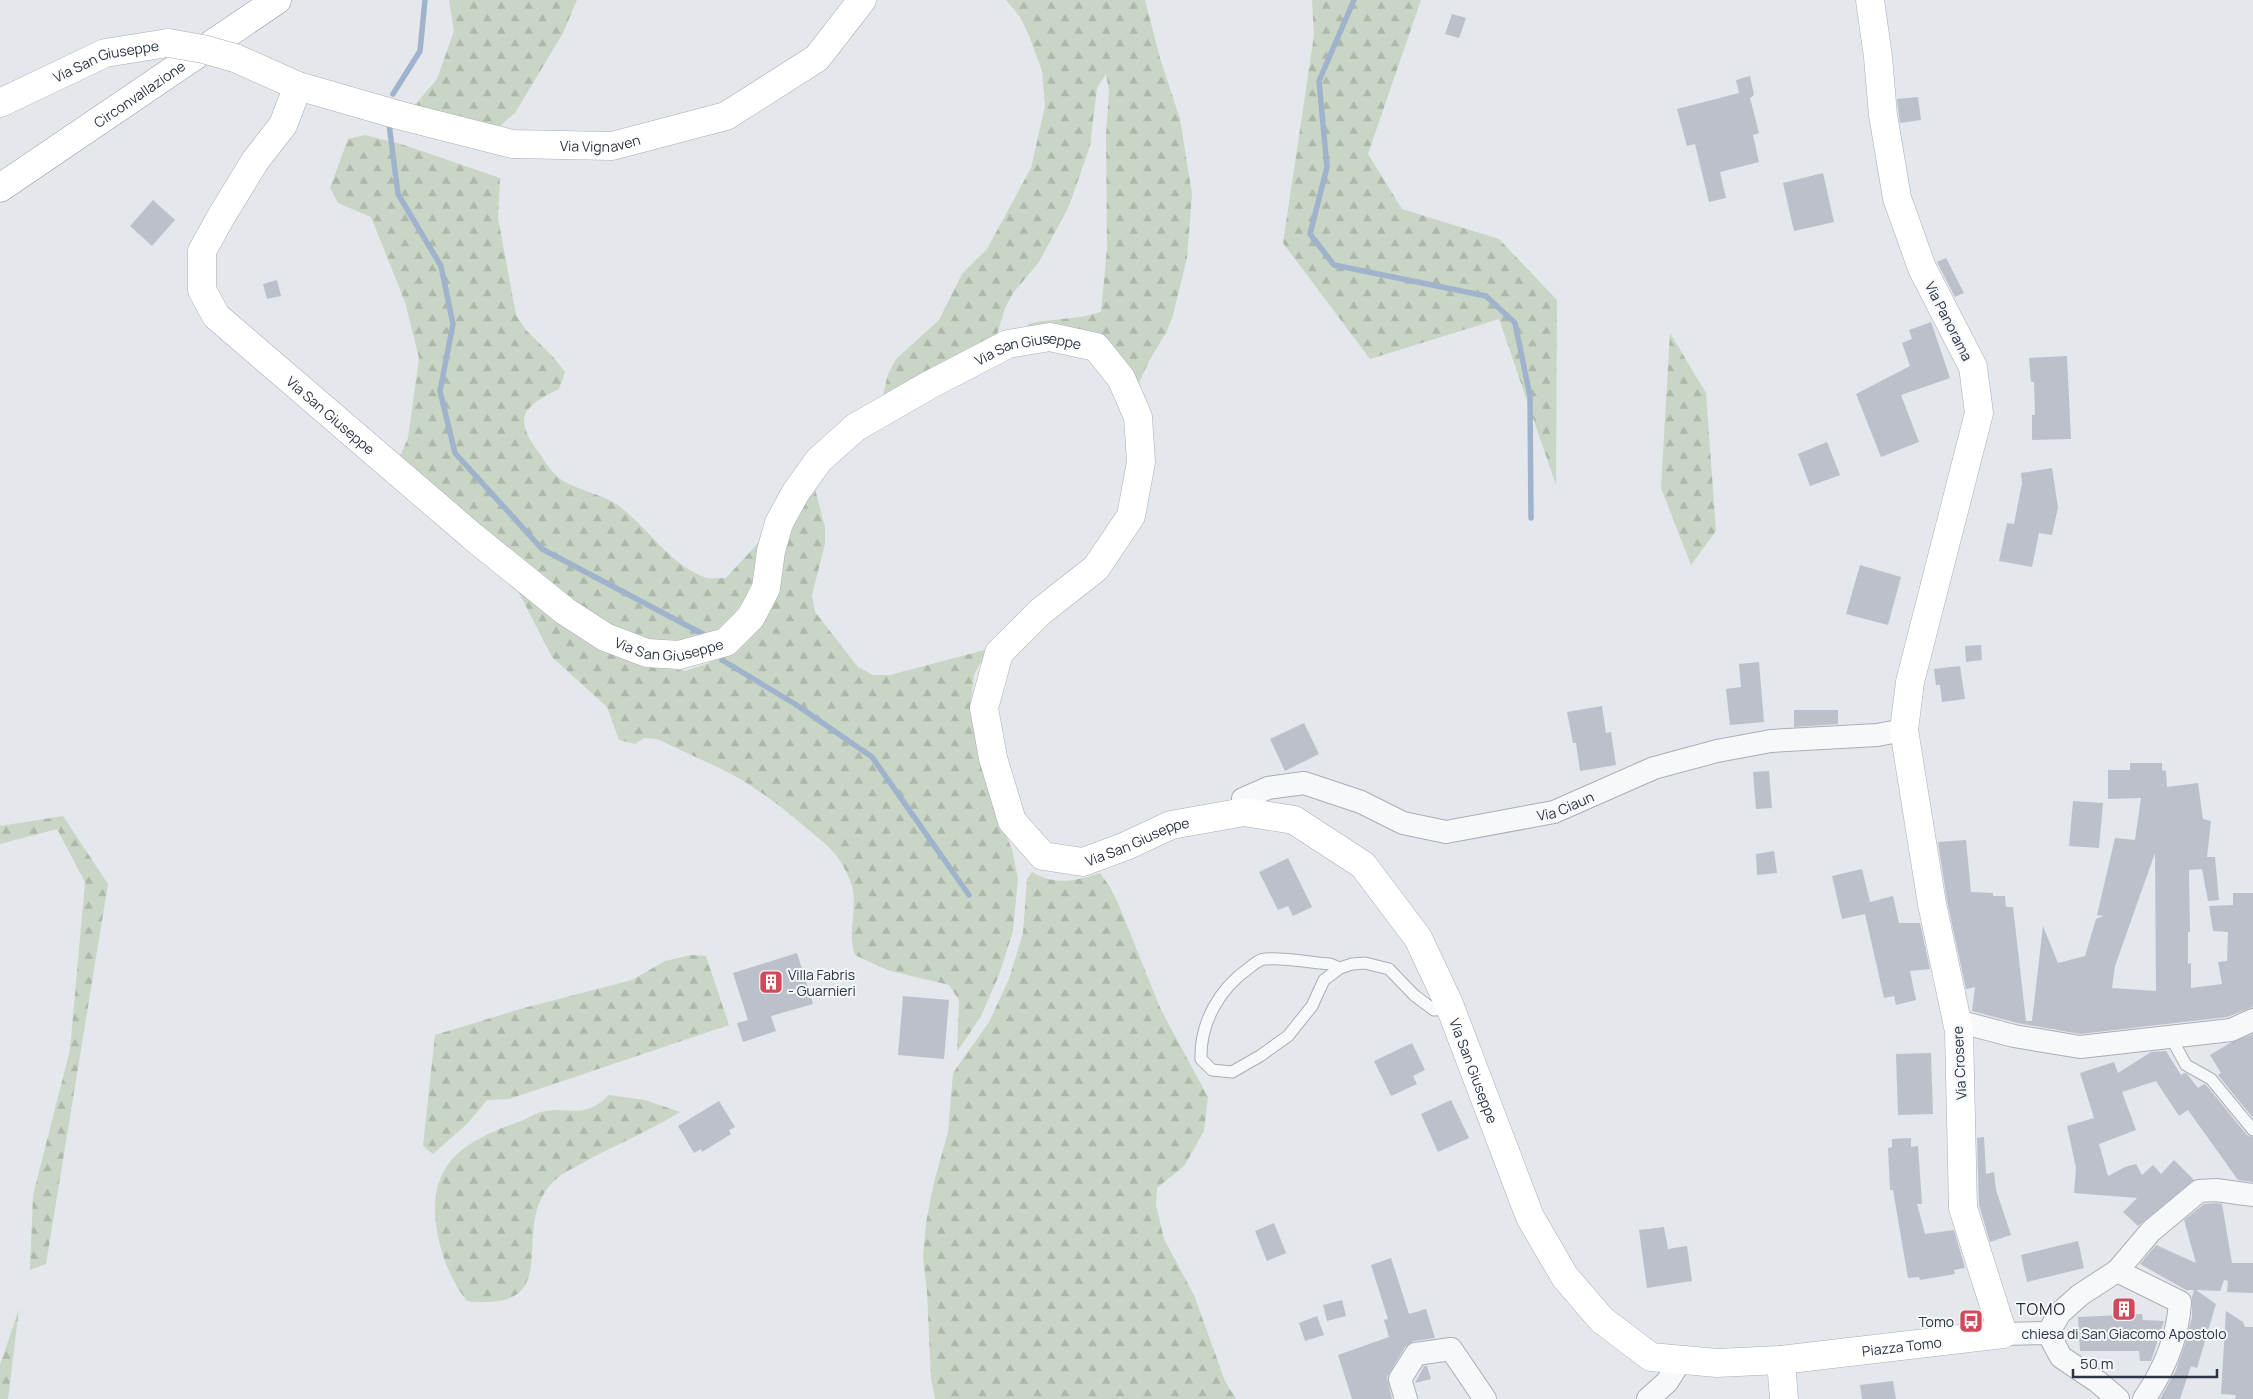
<svg xmlns="http://www.w3.org/2000/svg" width="2253" height="1399" font-family="Manrope,sans-serif">
<style>
.forest{fill:url(#forest-firs)}
.lines{fill:none;stroke-linecap:round;stroke-linejoin:round}
.stream{stroke:#9fb4cc;stroke-width:5.5}
.building{fill:#bbc0ca;fill-rule:evenodd}
.lane-casing{stroke:#a9aeb7;stroke-width:13}
.street-casing{stroke:#a9aeb7;stroke-width:24}
.secondary-casing{stroke:#a9aeb7;stroke-width:29}
.highway-casing{stroke:#8b94a3;stroke-width:29}
.lane{stroke:#f7f8fa;stroke-width:11}
.street{stroke:#f7f8fa;stroke-width:22}
.secondary{stroke:#fff;stroke-width:28}
.highway{stroke:#fff;stroke-width:28}
.secondary-bridge-casing{stroke:#a9aeb7;stroke-width:29;stroke-linecap:butt}
.secondary-bridge{stroke:#fff;stroke-width:28}
.labels{text-anchor:middle;dominant-baseline:central;stroke-width:4;stroke-linejoin:round;paint-order:stroke}
.street-label{font-size:14px;fill:#2b3445;stroke:#f4f6f9}
.poi-label{font-size:14px;fill:#2b3445;stroke:#f4f6f9;text-anchor:start}
.quarter-label{font-size:16px;letter-spacing:1px;fill:#1d2536;stroke:#f4f6f9}
</style>
<defs>
<pattern id="forest-firs" width="22" height="20" patternUnits="userSpaceOnUse" patternTransform="scale(1.25)"><rect width="22" height="20" fill="#c9d6c5"/><path d="M5 1l3.5 6h-7zM16 11l3.5 6h-7z" fill="#adb8ab"/></pattern>
</defs>
<rect width="100%" height="100%" fill="#e4e7ec"/>
<path class="forest" d="M449,0H577L563,33L515,113L493,132L408,113L437,79L454,31Z
M1006,0H1145L1160,58L1180,119L1192,194L1187,258L1173,315L1167,331L1149,361L1130,402L1109,362L1024,341L1028,324C1052,318 1077,320 1101,312L1107,249L1106,135L1109,91L1106,74L1097,88L1090,146L1069,206L1039,262L1013,293L1005,308L992,352L880,408L888,374L896,359L939,320L962,274L987,249L1031,168L1045,106L1042,71L1028,33L1020,17Z
M1312,0H1421L1368,154L1402,209L1499,239L1557,300L1556,485L1499,319L1370,359L1283,243L1314,35Z
M365,135L404,145L500,178L498,218L516,315L525,329L554,358L565,372L559,389C522,407 513,417 539,453C547,464 554,477 567,483C584,492 604,495 619,506C649,528 670,566 707,578C712,579 720,578 726,578L759,542L757,571L747,595L731,619L711,637L674,648L606,628L384,455L401,454L408,438L419,358L405,302L371,217L338,203L330,188L348,139Z
M1670,333L1706,393L1716,531L1691,565L1661,488Z
M815,489L825,527V544L812,595L815,612L858,667L873,675H890L996,647L979,665L974,675L971,701L1001,824L1012,849L1018,879L1013,931L999,975L981,1016L957,1052L959,1000L949,985L887,970L855,955C846,930 860,905 850,880C838,851 826,845 804,826C782,807 758,789 733,775C708,762 682,751 657,739L644,738L635,744L619,740L607,707L552,657L517,589L566,628L643,665L685,671L709,663L745,643L756,631L766,617L777,589L789,538L802,501Z
M63,816L108,884L46,1264L30,1270L33,1195L70,1050L85,882L57,829L0,844V826Z
M1032,872C1055,886 1076,881 1100,873L1110,887L1118,903L1161,1010L1208,1097L1204,1131L1195,1147L1184,1166L1157,1188L1156,1205L1164,1239L1194,1295L1225,1381L1236,1399H935L931,1379L927,1292L923,1257L926,1223L934,1182L948,1132L953,1073L989,1022L1009,979L1023,933L1027,879Z
M691,955L706,956L729,1025L509,1099L487,1100L468,1123L433,1154L423,1146L435,1035L524,1008L632,980L665,961Z
M609,1095L645,1100L680,1112C648,1132 612,1146 579,1165C569,1170 558,1176 551,1184C508,1232 569,1312 467,1301C448,1278 435,1240 435,1209C435,1154 477,1137 521,1121C527,1119 532,1115 538,1113C567,1103 581,1123 609,1095Z
M19,1309L8,1399H0V1365Z"/>
<g class="lines">
<path class="stream" d="M1354,0L1319,81L1327,167L1310,234L1334,265L1486,296L1515,323L1530,396L1531,518
M393,94L420,51L425,0
M389,124L398,194L441,266L453,324L440,391L455,453L542,549L703,634
M722,660L795,704L872,757L969,895"/>
</g>
<path class="building" d="M1452,14L1466,18L1459,38L1445,34Z
M1750,76L1754,95L1750,98L1759,133L1753,135L1759,162L1720,172L1726,198L1709,202L1695,144L1687,146L1677,109L1739,93L1736,80Z
M1918,97L1921,120L1900,123L1897,99Z
M1823,173L1834,222L1794,231L1783,183Z
M153,200L175,220L152,246L130,226Z
M1946,258L1964,293L1955,297L1937,262Z
M277,280L281,296L267,299L263,284Z
M1931,322L1950,378L1901,395L1919,442L1881,457L1856,394L1910,366L1902,343L1912,339L1909,330Z
M2067,356L2071,439L2032,440V415H2035L2034,382H2031L2029,358Z
M1827,442L1840,475L1810,486L1798,454Z
M2052,468L2058,507L2052,535L2039,533L2032,567L1999,561L2007,523L2014,524L2022,483L2021,473Z
M1860,565L1901,577L1888,625L1846,614Z
M1981,645L1982,660L1966,662L1965,646Z
M1759,662L1764,722L1730,725L1726,689L1741,687L1739,664Z
M1960,666L1965,699L1942,702L1940,685H1936L1934,669Z
M1602,706L1606,733L1611,732L1616,765L1580,771L1576,743H1573L1567,712Z
M1794,710H1838V724L1794,727Z
M1304,723L1319,754L1285,771L1270,739Z
M2130,763H2162V770L2166,771L2167,787L2198,783L2203,819L2211,821L2207,857H2215L2219,900L2208,901L2202,869L2189,870L2190,932H2188V964L2191,963V988L2222,984L2218,962L2227,961L2228,932L2213,931L2209,906L2233,905V893H2253V1007L2227,1017L2080,1034L2017,1023L1972,1011L1975,987L1966,989L1947,901L1938,842L1966,840L1971,892L1993,893V896H2005L2006,907H2013L2026,1021H2032L2043,926L2058,963L2085,956L2096,919L2104,916L2097,915L2115,838L2135,840L2141,798L2108,799V770H2130ZM2155,853L2156,991L2112,988L2115,966Z
M1769,771L1772,808L1756,809L1753,772Z
M2073,801L2103,803L2099,848L2069,846Z
M1774,851L1777,873L1757,875L1756,854Z
M1288,858L1312,907L1293,916L1288,906L1278,910L1259,872Z
M1862,869L1870,902L1893,896L1899,923H1920L1930,969L1910,971L1916,1000L1896,1005L1894,996L1884,998L1865,914L1842,919L1832,876Z
M797,953L813,1004L771,1016L776,1031L743,1042L737,1023L748,1020L733,973Z
M903,996L949,1000L944,1059L898,1055Z
M2253,1034V1118L2218,1075L2221,1073L2210,1055L2230,1043Z
M1412,1043L1425,1070L1413,1076L1417,1084L1391,1096L1374,1061Z
M2166,1051L2181,1075L2184,1073L2187,1074L2198,1088L2204,1084L2206,1085L2247,1135L2253,1137V1182L2238,1180L2188,1110L2179,1116L2156,1081L2122,1092L2136,1130L2099,1144L2108,1176L2125,1167L2136,1164L2142,1175L2153,1165L2161,1174L2174,1160L2194,1180L2138,1226L2123,1212L2137,1198L2074,1193L2076,1168L2067,1126L2094,1118L2080,1073L2114,1062L2118,1073L2151,1052Z
M1931,1053L1933,1114L1898,1115L1896,1054Z
M1451,1100L1469,1138L1438,1152L1421,1114Z
M719,1101L735,1127L729,1130L731,1134L702,1152L701,1149L694,1153L678,1126Z
M1984,1137L1986,1174L1994,1172L1996,1190L2011,1235L1990,1242L1979,1205L1977,1138Z
M1911,1138V1147L1918,1146L1922,1204H1917L1925,1234L1954,1230L1965,1268L1954,1270L1955,1274L1920,1280L1919,1277L1908,1278L1893,1190H1890L1888,1148L1892,1147V1139Z
M2216,1203L2222,1204L2232,1263H2253V1293L2227,1292L2228,1281L2224,1280L2220,1291L2196,1290L2216,1304L2197,1368L2191,1366L2180,1399H2160L2176,1370L2185,1344L2192,1317V1297L2194,1290H2186L2140,1264L2156,1245L2196,1263L2184,1220L2204,1204Z
M1274,1223L1286,1253L1267,1261L1255,1231Z
M1664,1227L1668,1249L1687,1246L1692,1281L1647,1288L1639,1230Z
M2078,1241L2084,1268L2027,1282L2021,1255Z
M1391,1258L1409,1314L1426,1309L1435,1338L1414,1341L1405,1347L1387,1377L1392,1399H1352L1338,1355L1389,1337L1384,1320L1388,1319L1371,1265Z
M1342,1300L1346,1316L1327,1321L1323,1305Z
M2226,1311L2243,1322L2245,1327H2253V1399H2235L2236,1395L2221,1394Z
M2142,1314L2143,1320L2164,1321L2151,1361H2140L2139,1351H2080L2078,1317Z
M1317,1316L1324,1335L1305,1341L1299,1323Z
M1424,1366H1427L1431,1379L1415,1383Z
M1893,1381L1896,1399H1862L1860,1385Z"/>
<g class="lines">
<g class="lane-casing">
<path id="lane" d="M1340,968L1330,964C1309,963 1287,957 1265,959C1259,959 1253,965 1249,968C1219,989 1200,1023 1201,1059L1212,1070L1232,1072L1260,1056L1288,1036L1312,1006L1324,980L1340,968L1352,964L1365,963L1389,969L1414,995L1434,1010L1451,1009
M2170,1036L2186,1065L2211,1079L2253,1130"/>
</g>
<g class="street-casing">
<g id="street">
<path id="s1" d="M1244,812L1243,799L1268,788L1304,783L1361,802L1403,823L1446,832L1554,812L1654,768L1717,751L1771,741L1877,735L1904,730"/>
<path d="M1957,1021L2014,1036L2080,1047L2231,1030L2253,1020"/>
<path d="M2117,1271L2151,1231L2199,1191L2216,1190L2253,1195"/>
<path d="M2048,1333L2060,1313L2080,1295L2117,1271L2180,1302C2178,1336 2164,1370 2144,1399"/>
<path d="M2048,1333L2061,1357L2098,1382L2118,1399"/>
<path d="M2003,1334L2048,1333"/>
<path d="M1406,1399L1400,1379L1416,1354L1451,1349L1485,1399"/>
<path d="M1648,1399L1667,1382L1681,1360"/>
</g>
</g>
<g class="secondary-casing">
<g id="secondary">
<path id="s2" d="M235,58L298,86L402,116L512,144L612,146L726,116L817,58L862,0"/>
<path id="s3" d="M298,86L283,125L255,161L222,215L202,251V290L216,316L472,536L565,611L605,637L647,653L679,655L726,642L751,617L766,588L771,551L779,523L796,492L819,460L856,427L931,384L1008,344L1050,337L1096,347L1121,378L1138,417L1141,462L1131,516L1096,568L1040,612L999,653L984,708L993,758L1012,821L1043,856L1083,862L1126,846L1171,825L1244,812L1294,820L1363,865L1418,938L1449,1004L1530,1217L1565,1277L1602,1320L1651,1357L1717,1363L1781,1360L2003,1334L1963,1208L1959,1031L1932,904L1904,730L1910,682L1979,413L1973,367L1922,268L1897,198L1883,115L1878,57L1870,0"/>
<path id="s4" d="M0,103L105,53L168,43"/>
<path d="M1781,1360L1784,1399"/>
</g>
</g>
<g class="highway-casing">
<g id="highway">
<path id="s5" d="M0,188L277,0"/>
</g>
</g>
<use href="#lane" class="lane"/>
<use href="#street" class="street"/>
<use href="#secondary" class="secondary"/>
<use href="#highway" class="highway"/>
<g class="secondary-bridge-casing">
<path id="secondary-bridge" d="M168,43L203,49L235,58"/>
</g>
<use href="#secondary-bridge" class="secondary-bridge"/>
</g>
<defs>
<g id="building-square" transform="scale(1.25)"><rect x="-9" y="-9" width="18" height="18" rx="4" fill="#d1495b" stroke="#f4f6f9"/><path d="M-4-6H4V6H1V3H-1V6H-4ZM-2.5-4.3h1.7v1.8h-1.7ZM.8-4.3h1.7v1.8H.8ZM-2.5-1h1.7V.8h-1.7ZM.8-1h1.7V.8H.8Z" fill="#fff"/></g>
<g id="bus-square" transform="scale(1.25)"><rect x="-9" y="-9" width="18" height="18" rx="4" fill="#d1495b" stroke="#f4f6f9"/><path d="M-5-6H5V4H4V6H2V4H-2V6H-4V4H-5ZM-3.5-4V0h7V-4ZM-3.5 1.2v1.5H-2V1.2ZM2 1.2v1.5H3.5V1.2Z" fill="#fff"/></g>
</defs>
<g fill-rule="evenodd">
<use href="#building-square" x="771" y="982"/>
<use href="#building-square" x="2124" y="1309"/>
<use href="#bus-square" x="1971" y="1321"/>
</g>
<g class="labels">
<g class="street-label">
<text stroke="none"><textPath href="#s4" startOffset="115">Via San Giuseppe</textPath></text>
<text stroke="none"><textPath href="#s5" startOffset="168">Circonvallazione</textPath></text>
<text stroke="none"><textPath href="#s2" startOffset="379">Via Vignaven</textPath></text>
<text transform="translate(1949 321) rotate(63)">Via Panorama</text>
<text stroke="none"><textPath href="#s3" startOffset="1342">Via San Giuseppe</textPath></text>
<text stroke="none"><textPath href="#s3" startOffset="412">Via San Giuseppe</textPath></text>
<text stroke="none"><textPath href="#s3" startOffset="832">Via San Giuseppe</textPath></text>
<text stroke="none"><textPath href="#s1" startOffset="350">Via Ciaun</textPath></text>
<text stroke="none"><textPath href="#s3" startOffset="2106">Via San Giuseppe</textPath></text>
<text transform="translate(1959 1063) rotate(-93)">Via Crosere</text>
<text stroke="none"><textPath href="#s3" startOffset="2586">Via San Giuseppe</textPath></text>
<text stroke="none"><textPath href="#s3" startOffset="3182">Piazza Tomo</textPath></text>
</g>
<g class="poi-label">
<text x="788" y="974">Villa Fabris<tspan x="788" dy="16">- Guarnieri</tspan></text>
<text x="1954" y="1321" text-anchor="end">Tomo</text>
<text x="2124" y="1333" text-anchor="middle">chiesa di San Giacomo Apostolo</text>
</g>
<g class="quarter-label">
<text x="2041" y="1309">TOMO</text>
</g>
</g>
<path d="M2073 1369v8h144v-8" fill="none" stroke="#2b3445" stroke-width="2.5"/>
<text x="2080" y="1369" font-size="15" fill="#2b3445" stroke="#f4f6f9" stroke-width="4" paint-order="stroke">50 m</text>
</svg>
